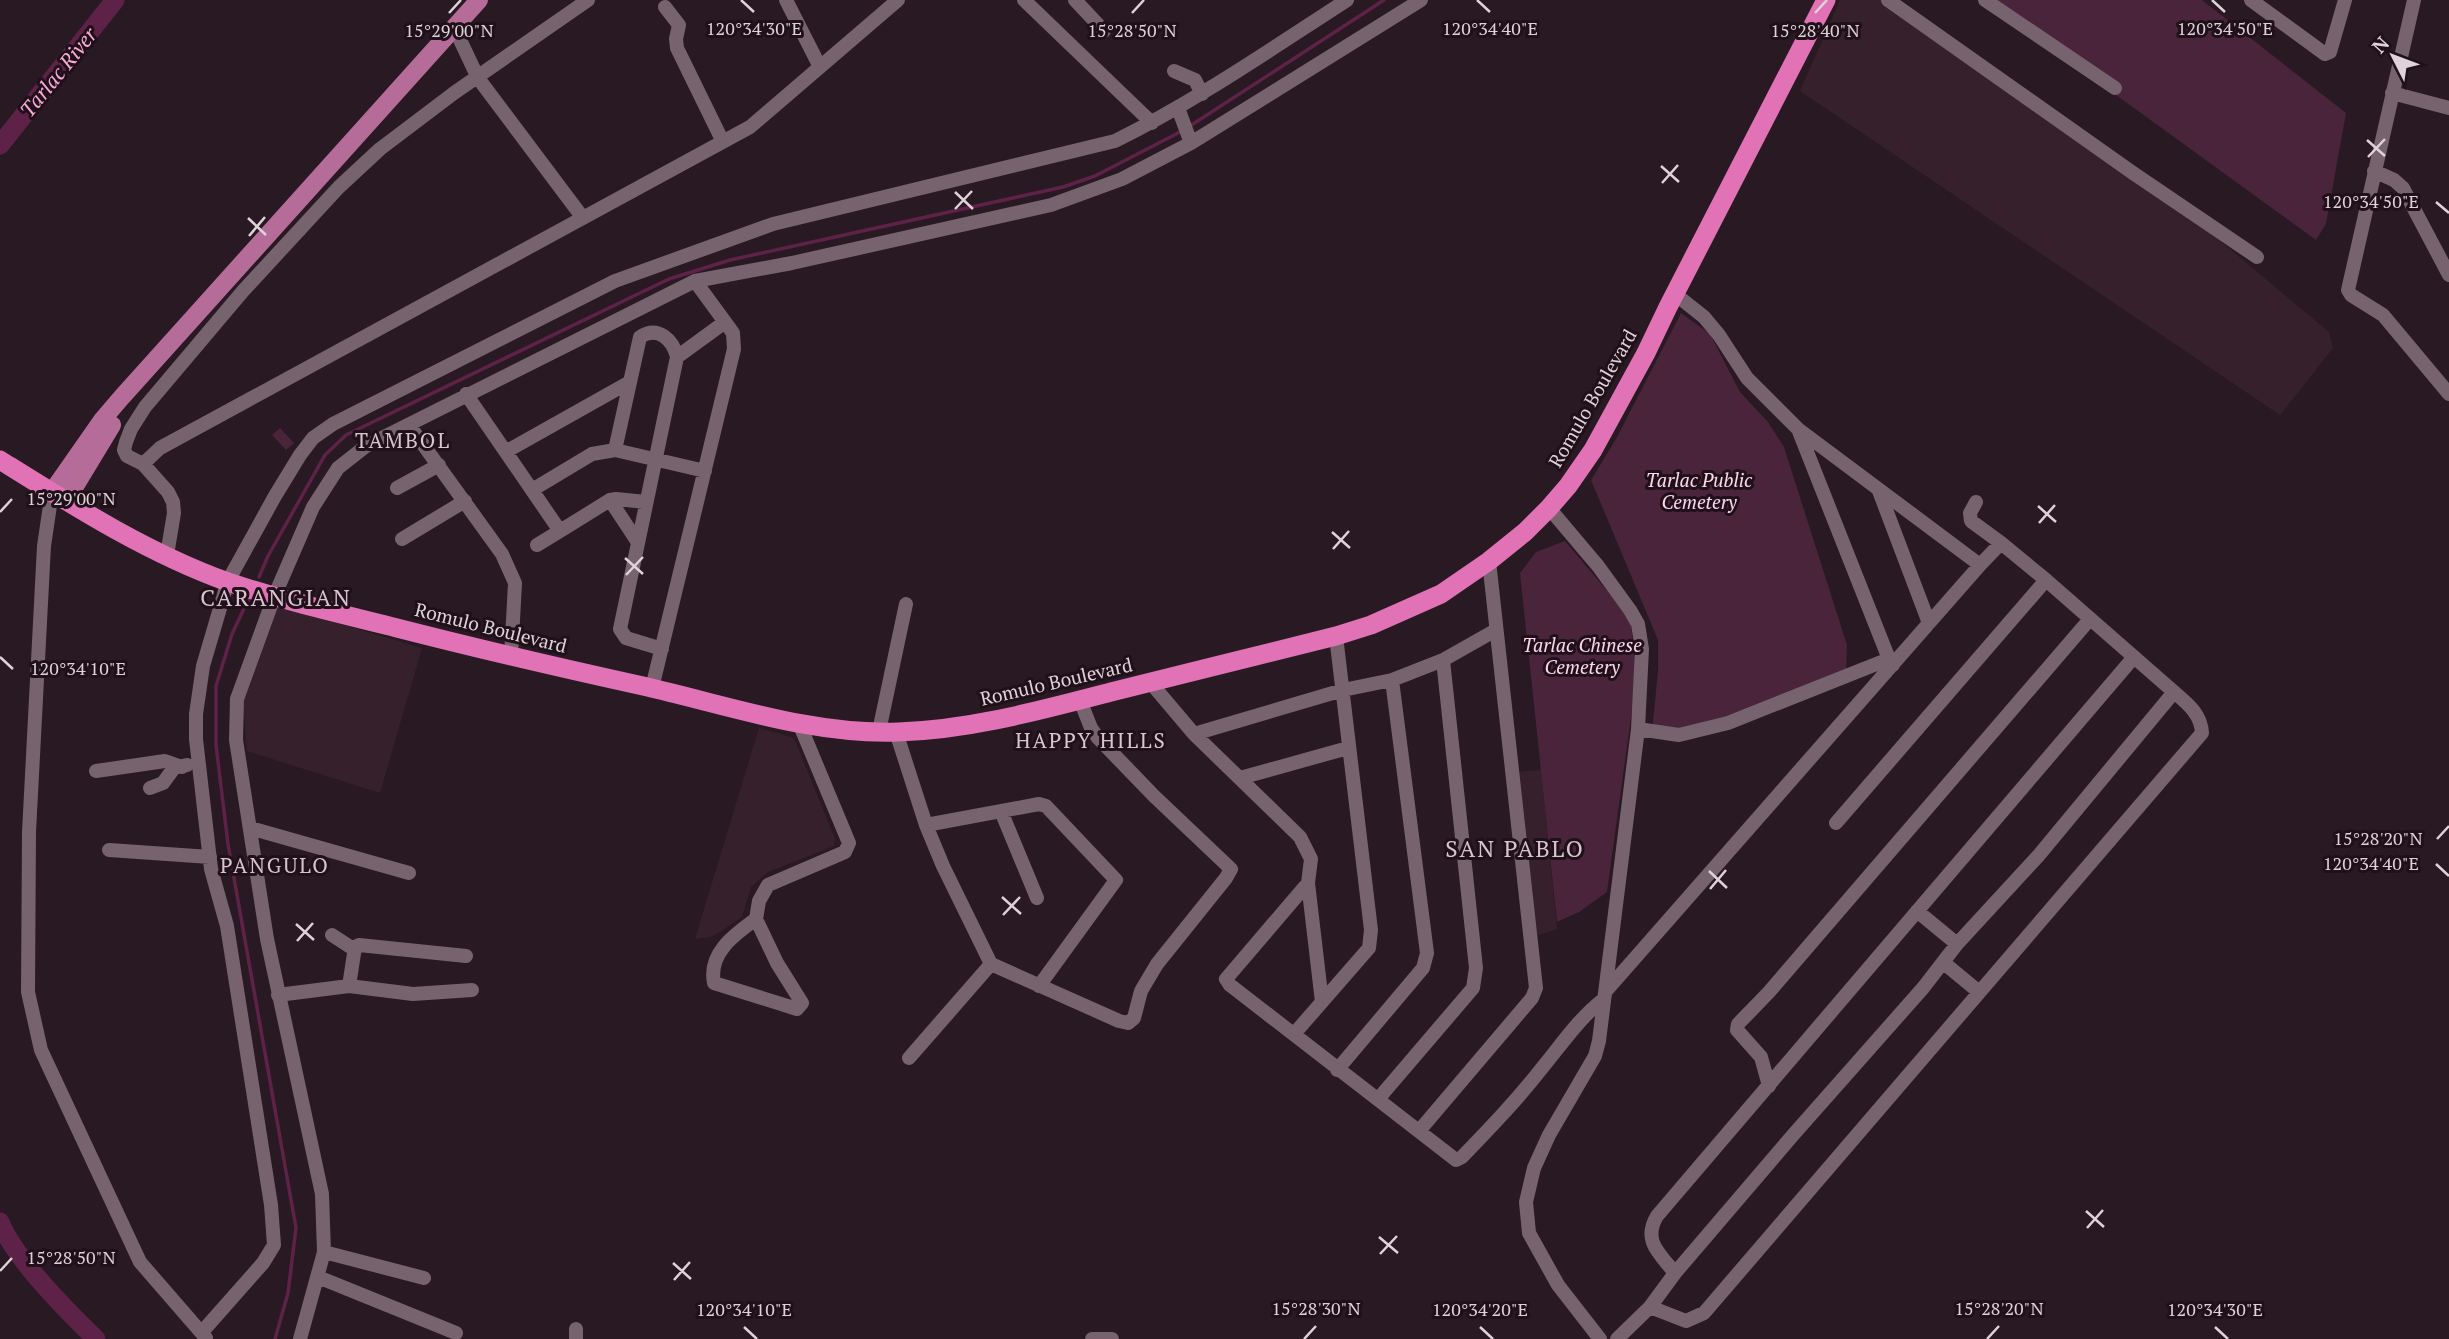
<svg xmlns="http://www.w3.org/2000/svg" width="2449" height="1339" font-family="'PT Serif',serif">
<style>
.built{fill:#36202c}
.green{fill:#49243a}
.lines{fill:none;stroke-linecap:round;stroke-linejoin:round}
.stream{stroke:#5e2248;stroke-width:3.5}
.river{stroke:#5e2248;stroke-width:19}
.minor{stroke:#76636d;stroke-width:14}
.major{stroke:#b66c98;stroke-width:18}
.highway{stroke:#e172b5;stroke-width:19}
.ticks{fill:none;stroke:#dfd3d9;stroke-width:2.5}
.labels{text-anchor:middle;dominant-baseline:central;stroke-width:6;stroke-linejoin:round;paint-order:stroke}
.street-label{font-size:19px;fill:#dfd3d9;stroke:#1f1019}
.park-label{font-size:19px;font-style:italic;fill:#ffd7ed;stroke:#1f1019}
.water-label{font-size:21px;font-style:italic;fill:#f8abd7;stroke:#1f1019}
.neighbourhood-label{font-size:21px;letter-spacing:2px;fill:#d9c3cf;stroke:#1f1019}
.quarter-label{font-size:23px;letter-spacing:2px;fill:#d9c3cf;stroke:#1f1019}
.ticks-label{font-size:18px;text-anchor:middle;fill:#dfd3d9;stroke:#1f1019;stroke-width:6;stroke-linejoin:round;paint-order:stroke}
</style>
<rect width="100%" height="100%" fill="#291922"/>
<path class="built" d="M1840,0H1885L2212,234L2329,332L2333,348L2280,415L1800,91Z
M276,605L422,648L380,793L247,751L243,701Z
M759,728L794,738L835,839L834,846L768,872L751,887L742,917L720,932L710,937L695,939Z
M1541,770L1557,929L1535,936L1515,772Z"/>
<path class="green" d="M1985,0H2202L2346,113L2326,224L2316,240Z
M1681,313L1710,334L1740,392L1768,422L1784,447L1847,645L1846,674L1676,735L1652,732L1658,671V640L1591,480L1616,439Z
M280,428L294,443L286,450L272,435Z
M1565,541L1630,618L1634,649L1636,681L1607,892L1579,912L1557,922L1520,573L1536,552Z"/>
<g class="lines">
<path class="stream" d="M1190,126L1384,0
M259,577L268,556L325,455L346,435L669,279L730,260L1063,187L1095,176L1180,132
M249,598L232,634L216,686V745L228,844L296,1228L288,1293L275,1339"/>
<path class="river" d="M0,145L115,0
M0,1222C14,1258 67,1311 96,1339"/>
<path class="minor" d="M786,0L820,67
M1024,0L1152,123
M1075,0L1104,31
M1888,0L2133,173L2257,257
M1985,0L2115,88
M2251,0L2325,54L2330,52L2345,0
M2414,0L2348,290L2351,295L2383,315L2449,394
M665,7L679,25L676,39L677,48L723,142
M454,27L478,78L583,218
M1174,71L1195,80L1202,94
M2392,93L2449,108
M1178,108L1191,143
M2374,171L2394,180L2403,188L2449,275
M1675,294L1704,317L1719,335L1747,378L1798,429L1889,659L1893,665
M677,357L725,322
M466,394L560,531L610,500L616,499L646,502
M409,425L502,554L515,583L511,657
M615,450L640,337C658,325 673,340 677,357L620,629L626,638L662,649
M507,451L628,383
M143,464L160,448L750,127L898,0
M397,488L439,465
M532,490L592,454L615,450L705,471
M1879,491L1929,623
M52,492L44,546L29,832L28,992L41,1050L140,1262L206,1338
M610,500L637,541
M1976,502L1970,513L1971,521L2001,543
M1549,508L1598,566L1630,610L1638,624L1642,649L1638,729L1599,1041L1595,1056L1549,1135L1534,1168L1526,1202L1529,1233L1558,1285L1600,1339
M402,539L465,501
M537,545L560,531
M167,555L174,513L173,502L168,492L143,464L127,456L124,450L126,442L131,429L145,407L243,291L339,187L380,149L454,93L588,0
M1150,682L1194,734L1300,837L1311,859L1308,883L1322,1002
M652,688L734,349L733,333L695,281
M1638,729L1679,735L1728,723L1889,659
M879,731L906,604
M896,732L926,825L943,866L991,964L1119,1021L1128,1023L1134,1018L1141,991L1157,964L1226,878L1231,869L1154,796L1098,738L1091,728L1080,700
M1194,734L1343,690L1392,680L1443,660L1496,630
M96,771L165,761L182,767
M1240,778L1348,748
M150,788L163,783L174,768L187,765
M1001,811L1037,898
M1836,823L2046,580
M926,825L1039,804L1046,806L1116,880L1039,986
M250,828L409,873
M109,850L210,857
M1308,883L1226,979L1230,985L1456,1160L1462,1157C1490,1128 1517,1100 1542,1068C1562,1044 1579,1018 1604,999
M1917,911L1957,944
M756,919C734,935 708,953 714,983L797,1009L802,1003L777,963L756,919L759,901L768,885L845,852L849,843L799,723
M332,935L355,950
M1944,963L1979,992
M349,986L355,947L359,945L466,956
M1606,991L1980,565L1798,429
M278,995L349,986L413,994L472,990
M1294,1034L1369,948L1371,930L1336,636
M909,1058L991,964
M1337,1070L1423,968L1427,953L1392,680
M1769,1086L1761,1057L1737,1030L1738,1024L1769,992L2090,619
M1379,1098L1473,988L1476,968L1443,660
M1419,1131L1532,998L1536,988L1489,561
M324,1252L424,1278
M1675,1273C1660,1254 1642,1241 1657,1216L2134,657
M318,1277L456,1333
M1650,1307L1686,1321L1704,1313L2202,733C2201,714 2188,704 2174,692
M202,1332L263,1263L274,1245L271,1205L227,926L211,869L196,739V714L203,666L228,581L275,496L300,455L313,438L333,424L615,281L773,224L1115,141C1196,101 1271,49 1347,0
M300,1339L324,1252L322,1194L267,939L236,740L237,699L274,597L313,507L338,468L366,446L695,281L792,263L1051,205L1122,179L1191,143L1421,0
M576,1339V1329
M1092,1339H1112
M1617,1339L1650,1307L1675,1273L1793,1135L1923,988L1957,944L2039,855L2174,692L2046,580L2001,543L1980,565"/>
<path class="major" d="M52,492L103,419L121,398L479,0
M66,501L112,425"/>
<path class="highway" d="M0,460C72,505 147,553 228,582C284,601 341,614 397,628C479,649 561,668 643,686C727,705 811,735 898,732C970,730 1041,710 1111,692C1186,673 1261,655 1336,636L1371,625L1441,594L1489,561L1525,532L1549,508L1568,486L1593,450L1646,353L1668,307L1826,0"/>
</g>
<path class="ticks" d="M741,0L754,12M1477,0L1490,12M2212,0L2225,12M449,13L461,0M1132,13L1144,0M1815,13L1827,0M2367,140L2385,156M2368,157L2385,139M1661,166L1679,182M1662,183L1678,165M955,192L973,209M2436,202L2449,213M955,209L972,191M248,218L266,235M249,236L265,217M2038,506L2056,522M0,512L12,499M2039,523L2055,505M1332,532L1350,548M1333,549L1349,531M625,558L643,574M626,575L643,557M0,657L13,669M2437,839L2449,826M2436,864L2449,876M1709,871L1727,888M1710,889L1726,870M1002,897L1021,914M1003,915L1020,897M296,924L314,940M297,941L313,923M2086,1211L2104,1227M2087,1228L2103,1210M1379,1237L1398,1253M1380,1254L1397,1236M673,1263L691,1279M0,1271L12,1258M674,1280L690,1262M744,1327L757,1339M1480,1327L1493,1339M2215,1327L2228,1339M1304,1339L1316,1326M1987,1339L1999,1326"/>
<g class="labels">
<g class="street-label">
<text transform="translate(1592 398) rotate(-60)">Romulo Boulevard</text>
<text transform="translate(491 627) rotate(14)">Romulo Boulevard</text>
<text transform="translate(1056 681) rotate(-13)">Romulo Boulevard</text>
</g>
<g class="park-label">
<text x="1699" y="479">Tarlac Public<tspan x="1699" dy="22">Cemetery</tspan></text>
<text x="1582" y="644">Tarlac Chinese<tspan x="1582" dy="22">Cemetery</tspan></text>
</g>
<g class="water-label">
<text transform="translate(58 72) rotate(-51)">Tarlac River</text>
</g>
<g class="neighbourhood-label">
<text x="403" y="440">TAMBOL</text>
<text x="1091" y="740">HAPPY HILLS</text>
<text x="275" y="865">PANGULO</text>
</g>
<g class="quarter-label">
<text x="276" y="597">CARANGIAN</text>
<text x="1515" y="848">SAN PABLO</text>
</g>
</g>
<g class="ticks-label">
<text x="754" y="35">120°34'30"E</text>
<text x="1490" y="35">120°34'40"E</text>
<text x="2225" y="35">120°34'50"E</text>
<text x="449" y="37">15°29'00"N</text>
<text x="1132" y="37">15°28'50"N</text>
<text x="1815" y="37">15°28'40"N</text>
<text x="2371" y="208">120°34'50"E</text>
<text x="71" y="505">15°29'00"N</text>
<text x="78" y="675">120°34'10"E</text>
<text x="2378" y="845">15°28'20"N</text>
<text x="2371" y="870">120°34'40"E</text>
<text x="71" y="1264">15°28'50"N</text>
<text x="1316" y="1315">15°28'30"N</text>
<text x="1999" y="1315">15°28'20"N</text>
<text x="744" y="1316">120°34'10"E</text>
<text x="1480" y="1316">120°34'20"E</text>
<text x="2215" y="1316">120°34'30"E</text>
</g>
<g transform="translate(2393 56) rotate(312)" stroke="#1f1019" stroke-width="5" paint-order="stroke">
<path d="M0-5L12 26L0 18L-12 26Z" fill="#dfd3d9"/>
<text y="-10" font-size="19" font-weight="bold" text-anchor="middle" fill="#dfd3d9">N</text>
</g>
</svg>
